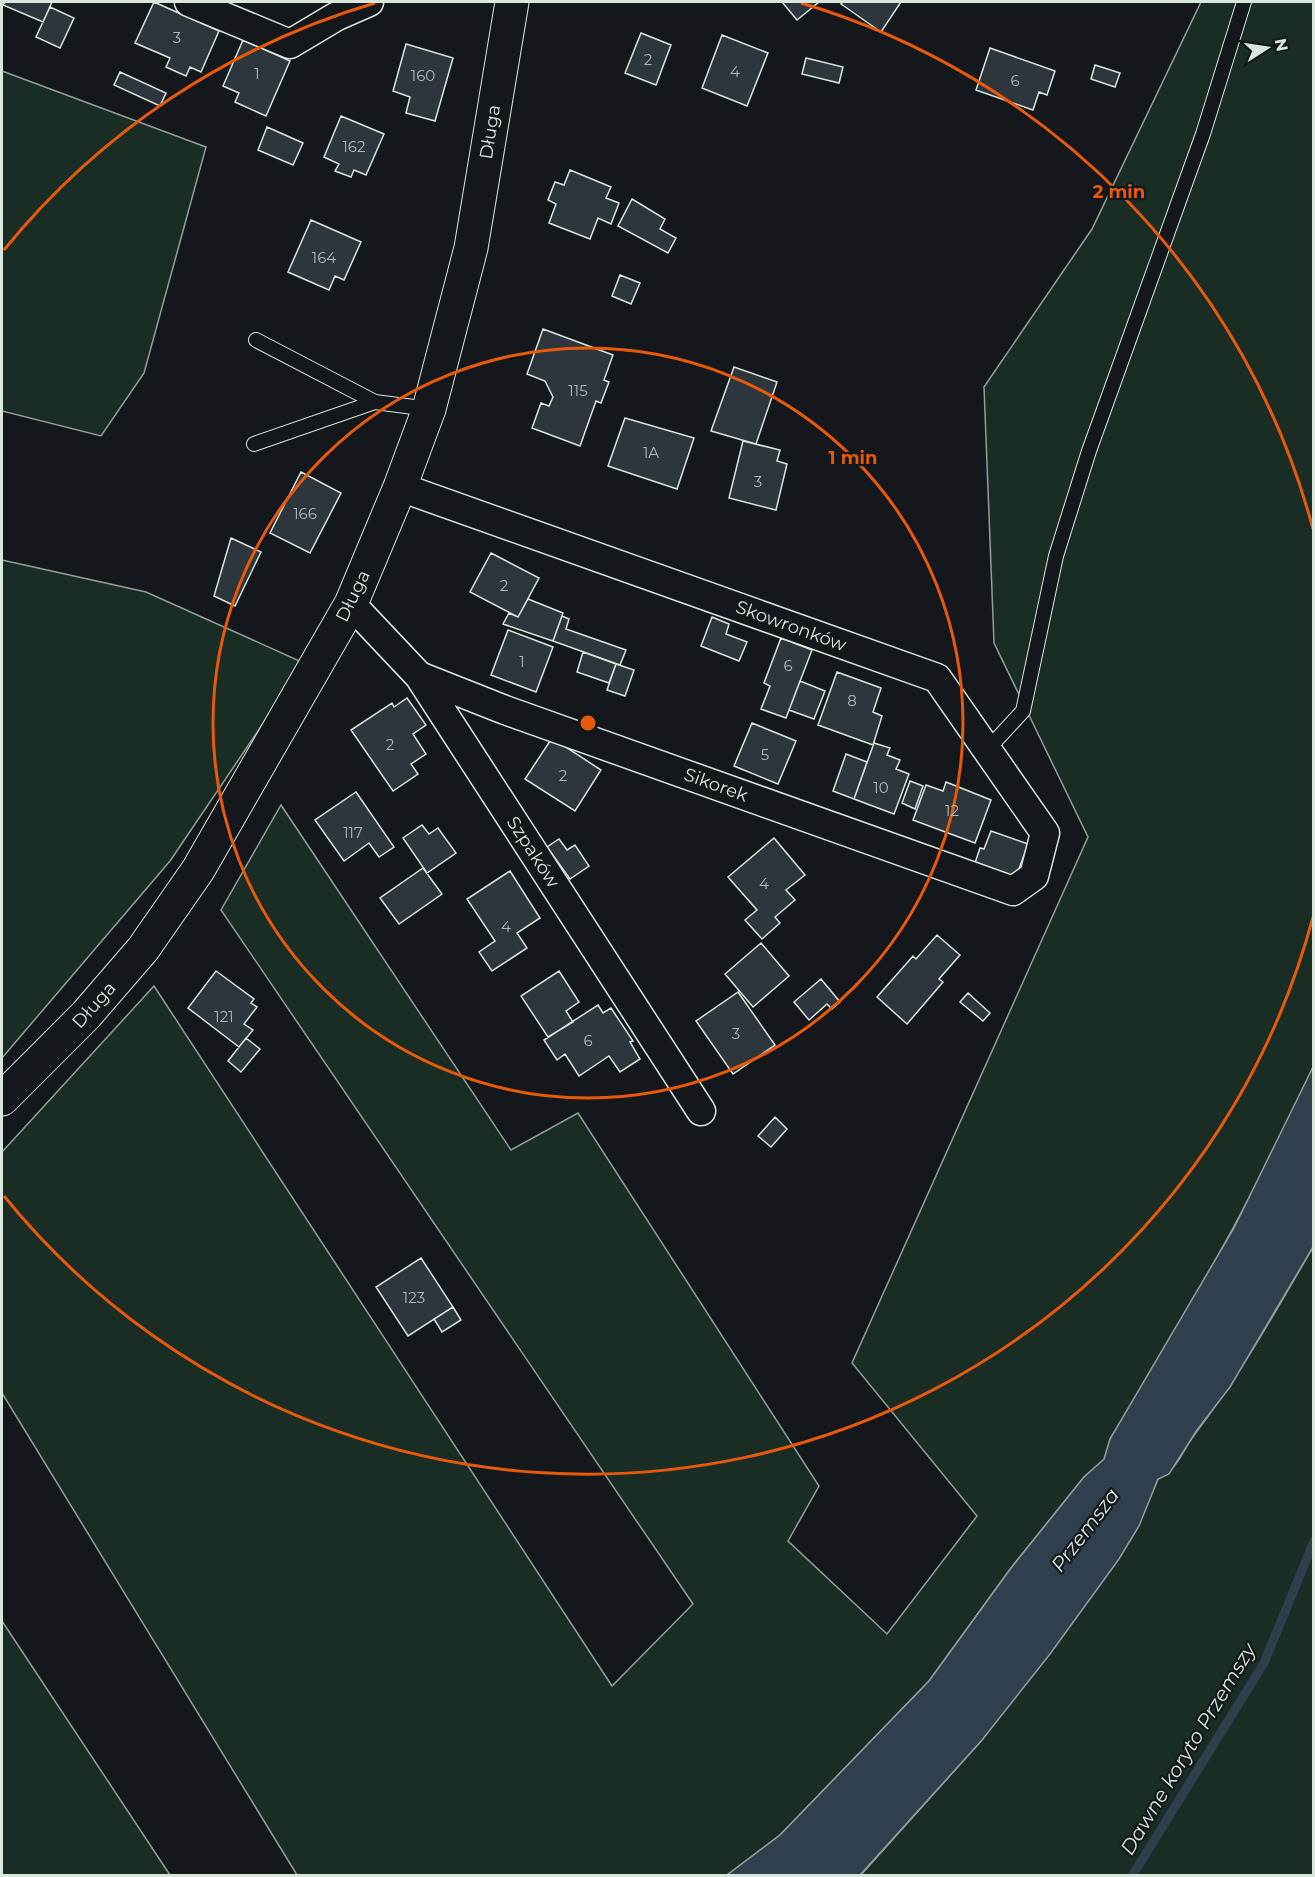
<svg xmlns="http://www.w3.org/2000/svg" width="1315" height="1877" font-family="Montserrat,sans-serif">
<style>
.green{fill:#1a2d24;stroke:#939e99;stroke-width:1.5}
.water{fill:#2f3f4d;stroke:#939e99;stroke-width:1.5}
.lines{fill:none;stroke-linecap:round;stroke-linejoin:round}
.stream{stroke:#2f3f4d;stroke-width:9}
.building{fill:#2c363c;stroke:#d8e6dc;stroke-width:1.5}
.service-casing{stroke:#d8e6dc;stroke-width:16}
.minor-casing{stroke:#d8e6dc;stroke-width:31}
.tertiary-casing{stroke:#d8e6dc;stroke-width:35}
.service{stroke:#14181c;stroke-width:14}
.minor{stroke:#14181c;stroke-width:28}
.tertiary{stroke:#14181c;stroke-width:33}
.ring{fill:none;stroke:#e8590c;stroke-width:3}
.labels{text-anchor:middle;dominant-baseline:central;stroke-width:4.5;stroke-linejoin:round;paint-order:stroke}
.number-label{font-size:15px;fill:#adbab4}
.street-label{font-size:18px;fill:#d8e6dc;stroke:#14181c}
.water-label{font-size:20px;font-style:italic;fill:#d8e6dc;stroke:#14181c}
.centre{fill:#e8590c;stroke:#14181c;stroke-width:3}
.ring-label{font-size:18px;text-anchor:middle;font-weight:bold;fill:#e8590c;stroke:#14181c;stroke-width:4.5;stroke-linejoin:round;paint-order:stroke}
</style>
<rect width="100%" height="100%" fill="#14181c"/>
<path class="green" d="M1201,2H1313V1067C1255,1196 1184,1319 1110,1439L1105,1459L1084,1477L1011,1568L929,1681L780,1835L727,1875H297L2,1393V1152L154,986L612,1686L693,1604L221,910L281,805L511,1150L578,1113L819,1486L788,1541L887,1634L977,1516L852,1363L1088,837L994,643L984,387L1092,229Z
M2,71L206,147L144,373L101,436L2,411Z
M2,560L146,592L304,663L170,861L2,1058Z
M1313,1247V1875L860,1876L982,1740L1149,1500L1158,1479C1177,1471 1183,1449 1195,1434C1240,1375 1276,1311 1313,1247Z
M2,1621L170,1875H2Z"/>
<path class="water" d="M1313,1067V1247L1230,1387L1197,1430L1169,1474L1158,1479L1139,1526L1119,1559L1050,1654L982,1740L860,1875H727L780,1835L929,1681L1011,1568L1084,1477L1104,1459L1110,1439L1234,1228Z"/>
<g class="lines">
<path class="stream" d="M1132,1876L1264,1663L1314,1541"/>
</g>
<path class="building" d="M5,2H52L43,22L3,5Z
M154,2L219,31L201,72L190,67L186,76L166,67L170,58L135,43Z
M782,2H819L797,20Z
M843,2H901L881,32L841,4Z
M50,7L74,18L60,48L36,37Z
M641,33L671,45L656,85L625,73Z
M722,35L768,53L747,106L702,88Z
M243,40L290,61L266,116L235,102L239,93L223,86Z
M406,44L453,58L435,121L406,113L410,97L393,91Z
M990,48L1055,71L1047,95L1039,92L1033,110L976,90Z
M806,58L843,67L839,83L802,74Z
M1095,65L1120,73L1115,87L1091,79Z
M120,72L166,93L160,106L114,85Z
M341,116L384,134L366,175L354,170L351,177L335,171L339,164L324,157Z
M267,127L303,143L293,165L258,150Z
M570,170L611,187L606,198L619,203L611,224L598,218L590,239L549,223L556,204L548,200L555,182L564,185Z
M632,199L665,219L660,229L676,238L668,253L618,226Z
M311,220L361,242L344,280L335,276L329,290L288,272Z
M620,275L640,283L631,304L612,296Z
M543,329L613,355L604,380L609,382L601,403L596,401L580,446L532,428L541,403L549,406L553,397L545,381L527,374Z
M734,367L777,382L756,444L711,431Z
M625,418L694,438L677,489L608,466Z
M743,441L780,450L777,461L787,464L776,510L729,498Z
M301,472L341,493L310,553L270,533Z
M231,538L261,552L235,606L214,596Z
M491,553L539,578L518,617L470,592Z
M528,599L563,613L553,641L503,624L509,613L518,617Z
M562,616L569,619L566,629L626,650L620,665L553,641Z
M712,617L729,624L726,634L747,642L739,661L701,646Z
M508,630L553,647L536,692L491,675Z
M781,638L812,650L786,718L761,709L770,686L764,683Z
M583,652L616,664L609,683L577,672Z
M616,664L634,670L625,696L607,690Z
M837,672L881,688L873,712L882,716L873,745L818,725Z
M800,681L825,691L814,719L789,710Z
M407,698L426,725L413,734L426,754L411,764L418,774L393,791L351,730L392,703L394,707Z
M752,723L796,741L778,784L734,766Z
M552,738L601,770L575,811L525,779Z
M874,743L890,748L887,755L900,760L896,769L909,774L894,814L854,799Z
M846,754L867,762L854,799L833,791Z
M910,781L923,786L915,809L902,803Z
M946,782L991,800L975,843L913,820L926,785L943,791Z
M356,792L394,847L379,857L369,843L344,861L315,820Z
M422,825L429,834L438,828L456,853L427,873L403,838Z
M991,831L1028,844L1015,880L974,866L980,848L984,849Z
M774,838L805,875L786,890L795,900L775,917L780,923L762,939L745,920L757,910L728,877Z
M559,839L567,850L575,845L589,866L570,879L547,847Z
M423,868L442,894L399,924L380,898Z
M510,871L540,918L517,933L527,948L492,971L479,952L495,941L467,899Z
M937,935L960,955L939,979L943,982L907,1024L877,997L913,956L916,959Z
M761,943L789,976L753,1007L725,974Z
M216,971L254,999L251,1003L257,1007L244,1024L253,1030L239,1047L188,1008Z
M559,971L579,1002L566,1011L573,1022L548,1037L521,996Z
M821,979L840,1002L832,1009L827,1004L809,1020L794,1002Z
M738,992L775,1045L733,1074L696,1021Z
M968,993L990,1013L983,1021L960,1002Z
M598,1005L603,1013L611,1008L633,1041L630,1042L640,1059L620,1072L609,1056L579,1076L565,1054L557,1060L544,1040Z
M246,1038L260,1049L241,1072L228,1061Z
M775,1117L787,1129L771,1147L758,1136Z
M421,1258L453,1307L408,1336L376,1287Z
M453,1307L461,1320L442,1332L434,1319Z"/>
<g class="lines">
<g class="service-casing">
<path id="service" d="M256,340L375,402
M254,444L375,402L429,409
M987,750L1023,711L1056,556L1089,451L1203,134L1244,2"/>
</g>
<g class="minor-casing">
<path id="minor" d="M189,2L290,44L337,16L369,2
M400,487L937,678L1045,833L1034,876L1013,891L505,710L419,676
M351,604L419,676L701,1111"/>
</g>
<g class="tertiary-casing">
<path id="tertiary" d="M2,1099L86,1015L143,949L198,870L351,604L400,487L429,409L471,248L512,2"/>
</g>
<use href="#service" class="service"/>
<use href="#minor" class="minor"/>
<use href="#tertiary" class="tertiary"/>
</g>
<g class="ring">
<circle cx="588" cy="723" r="375"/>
<path d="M1313 917A751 751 0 0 1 4 1196M4 250A751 751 0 0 1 375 3M801 3A751 751 0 0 1 1313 529"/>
</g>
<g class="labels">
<g class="number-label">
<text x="177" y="37">3</text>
<text x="648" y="59">2</text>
<text x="735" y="71">4</text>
<text x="257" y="73">1</text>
<text x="423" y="75">160</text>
<text x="1015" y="80">6</text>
<text x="354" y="146">162</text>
<text x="324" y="257">164</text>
<text x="578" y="390">115</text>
<text x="651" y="452">1A</text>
<text x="758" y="481">3</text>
<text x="305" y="513">166</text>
<text x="504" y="585">2</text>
<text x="522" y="661">1</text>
<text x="788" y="665">6</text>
<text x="852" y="700">8</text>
<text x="390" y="744">2</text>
<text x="765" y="754">5</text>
<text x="563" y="775">2</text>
<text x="881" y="787">10</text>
<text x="952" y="810">12</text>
<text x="353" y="832">117</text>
<text x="764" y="883">4</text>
<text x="506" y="926">4</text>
<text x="224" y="1016">121</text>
<text x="736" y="1033">3</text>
<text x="588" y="1040">6</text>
<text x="414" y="1297">123</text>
</g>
<g class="street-label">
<text transform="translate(490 132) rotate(-81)">Długa</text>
<text transform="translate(353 596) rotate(-64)">Długa</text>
<text transform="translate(791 626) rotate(20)">Skowronków</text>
<text transform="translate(716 785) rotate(20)">Sikorek</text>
<text transform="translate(533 852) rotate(57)">Szpaków</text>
<text transform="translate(94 1005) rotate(-48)">Długa</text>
</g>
<g class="water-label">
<text transform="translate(1085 1530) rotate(-53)">Przemsza</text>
<text transform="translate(1188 1749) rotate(-59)">Dawne koryto Przemszy</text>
</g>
</g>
<circle cx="588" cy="723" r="9" class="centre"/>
<g class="ring-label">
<text x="1119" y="198">2 min</text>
<text x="853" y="464">1 min</text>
</g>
<rect width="1315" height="1877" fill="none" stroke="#d8e6dc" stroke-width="6"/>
<g transform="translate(1267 48) rotate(78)" stroke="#14181c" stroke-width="4.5" paint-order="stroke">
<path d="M0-4.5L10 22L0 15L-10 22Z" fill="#d8e6dc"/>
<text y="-9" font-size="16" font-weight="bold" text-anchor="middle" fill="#d8e6dc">N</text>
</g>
</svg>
